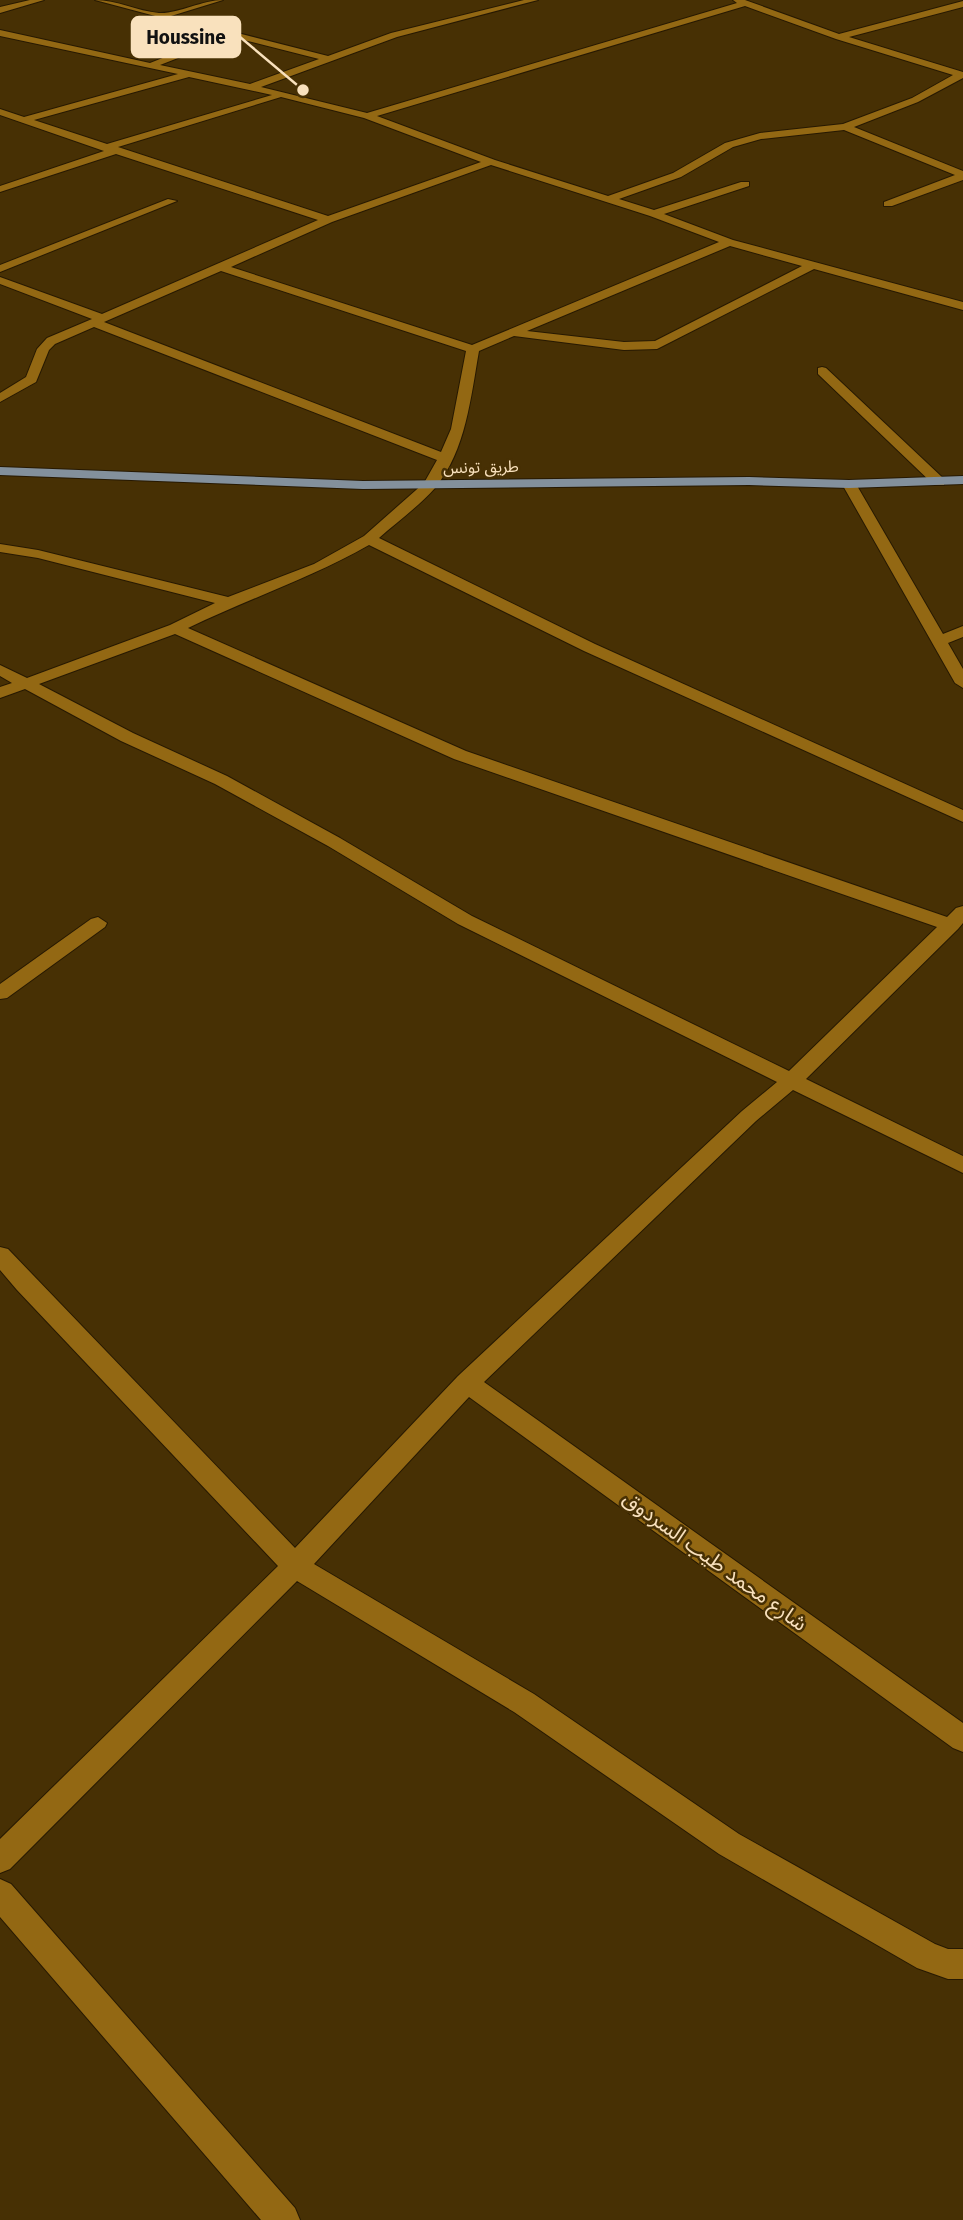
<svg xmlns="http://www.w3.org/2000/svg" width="963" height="2220" font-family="'Fira Sans','Noto Sans Arabic',sans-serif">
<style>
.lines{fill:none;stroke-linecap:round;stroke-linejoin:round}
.minor-casing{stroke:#271902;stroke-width:2}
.major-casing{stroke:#271902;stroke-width:2}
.minor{fill:#936813;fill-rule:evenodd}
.major{fill:#83909c;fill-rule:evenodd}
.labels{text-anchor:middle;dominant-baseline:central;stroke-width:5;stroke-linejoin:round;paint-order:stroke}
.far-street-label{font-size:16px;fill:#f9e1bd;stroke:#473004}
.near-street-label{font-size:21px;fill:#f9e1bd;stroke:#473004}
.leader{fill:none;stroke:#f9e1bd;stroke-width:2.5}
.callout-dot{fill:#f9e1bd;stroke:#473004;stroke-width:2.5}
.callout{fill:#f9e1bd;stroke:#f9e1bd;stroke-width:2.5}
.callout-label{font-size:19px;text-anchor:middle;font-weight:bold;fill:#111}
</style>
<rect width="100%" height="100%" fill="#473004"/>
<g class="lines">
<g class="minor-casing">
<path id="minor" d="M30,0H44L0,13V7Z
M95,0C117,0 137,11 159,13C178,14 202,0 223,0L171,16L328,56L391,33L524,0H538L397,37L261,87L367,113L737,3L733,0H745L839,34L963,1V7L849,37L963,72V78L918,102L854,127L963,171V180L892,206H884V202L955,175L844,130L761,139L733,147L681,177L619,199L654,210L741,182H749V186L664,214L733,240L963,302V310L814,269L657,349L624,350L514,336L479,351C471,396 466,451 435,488C419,506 397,522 379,538L595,644L963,810V822L584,651L369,545C311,578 248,599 188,628L466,751L947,917L956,908L963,906V923L958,929L806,1079L963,1156V1173L793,1090L756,1121L484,1382L963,1723V1752L953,1748L469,1397L314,1564L534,1694L739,1834L935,1944L948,1949H963V1979H948L917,1968L719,1854L514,1712L297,1581L10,1869L0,1873V1839L278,1566L17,1290L0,1270V1247L8,1249L295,1548L458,1376L742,1111L777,1082L458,924L328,846L215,784L121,741L25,689L0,698V687L12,683L0,676V665L27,678L170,625L215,603L38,558L0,552V544L38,550L228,597L314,564L364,536L424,483L437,460L94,327L55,344L49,350L36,382L0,402V393L26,377L37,349L47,338L92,319L0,284V277L102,314L318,220L116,154L0,192V186L104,151L0,115V109L24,117L178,74L0,36V30L150,63L223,34ZM745,6L836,39L953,75L912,98L843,124L760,133L725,143L673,173L608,196L495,160L377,116ZM232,37L319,59L250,84L160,65ZM189,77L272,95L107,144L34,120ZM281,97L364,118L481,162L328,216L118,147ZM491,165L650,216L719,242L472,345L231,267L332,222ZM730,246L802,266L655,341L624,342L527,331ZM221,271L466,351L451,429L441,452L104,322ZM175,634L454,759L937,927L789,1071L472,916L340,838L227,776L133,733L39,684Z
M168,199L177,201L0,272V265Z
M822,367L826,368L944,479V485H934L818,374V368Z
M849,480L856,484L943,634L963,626V637L948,643L963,669V688L955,683L842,484Z
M98,917L107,923L105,927L7,998L0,999V984L91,919Z
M0,1879L11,1884L295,2208L300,2220H261L0,1917Z"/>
</g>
<g class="major-casing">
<path id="major" d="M0,467L363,481L749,477L849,480L963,476V484L849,488L749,485L363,489L0,475Z"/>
</g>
<use href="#minor" class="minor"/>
<use href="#major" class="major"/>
</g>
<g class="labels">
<g class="far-street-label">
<text transform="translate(481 467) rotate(-1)">طريق تونس</text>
</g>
<g class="near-street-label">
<text transform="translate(715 1561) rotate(36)">شارع محمد طيب السردوق</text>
</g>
</g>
<path class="leader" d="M303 90L240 37"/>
<circle class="callout-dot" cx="303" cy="90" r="7"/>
<rect class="callout" x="132" y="17" width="108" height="40" rx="7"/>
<g class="callout-label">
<text x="186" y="44">Houssine</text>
</g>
</svg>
